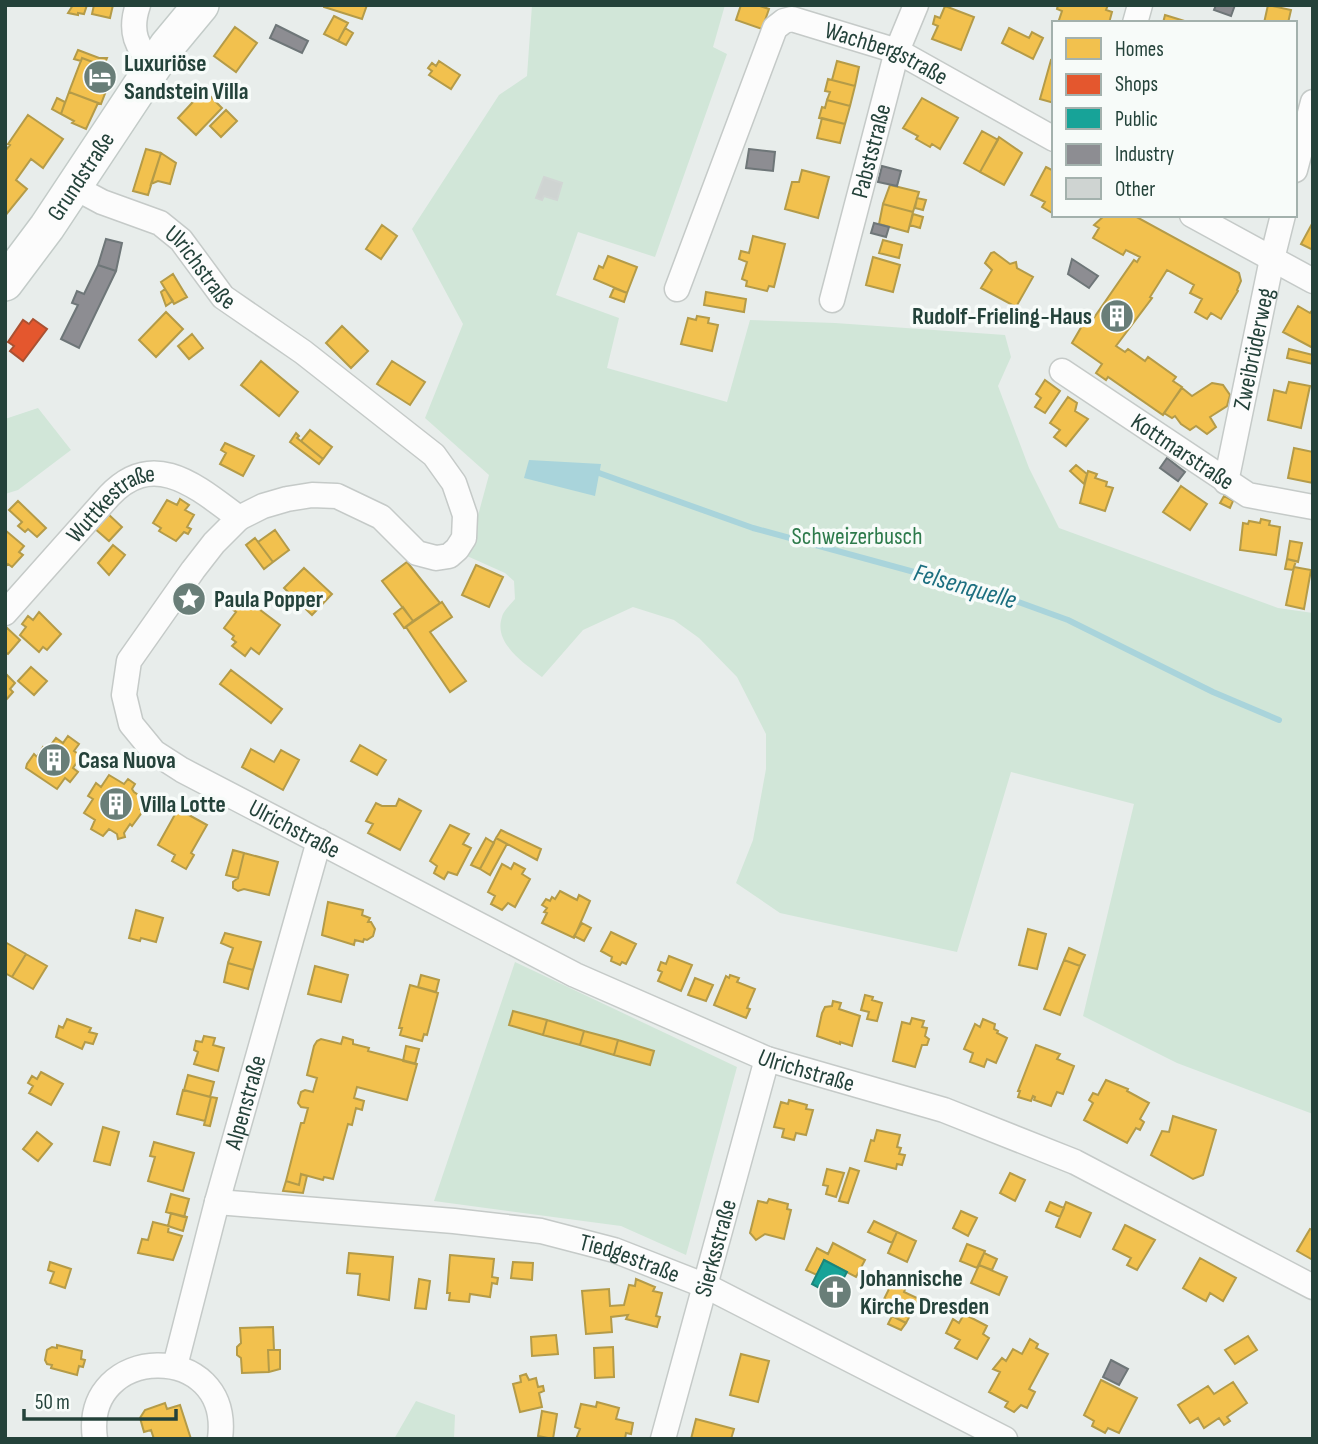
<svg xmlns="http://www.w3.org/2000/svg" width="1318" height="1444" font-family="'Sofia Sans Condensed',sans-serif">
<style>
.green{fill:#d1e6d8}
.water{fill:#a9d4db}
.homes{fill:#f2c14e;stroke:#b49b48;stroke-width:2}
.shops{fill:#e4572e;stroke:#aa5132;stroke-width:2}
.public{fill:#17a398;stroke:#1b867c;stroke-width:2}
.industry{fill:#8d8d92;stroke:#6e7678;stroke-width:2}
.lines{fill:none;stroke-linecap:round;stroke-linejoin:round}
.stream{stroke:#a9d4db;stroke-width:6}
.building{fill:#cfd4d2;stroke:#d1d6d4;stroke-width:2}
.minor-casing{stroke:#c5cac8;stroke-width:27}
.secondary-casing{stroke:#c3cbc8;stroke-width:38}
.minor{stroke:#fcfcfc;stroke-width:24}
.secondary{stroke:#fcfcfc;stroke-width:35}
.labels{text-anchor:middle;dominant-baseline:central;stroke-width:7;stroke-linejoin:round;paint-order:stroke}
.street-label{font-size:24px;fill:#24423a;stroke:#f7fbf9}
.poi-label{font-size:24px;font-weight:bold;fill:#24423a;stroke:#f7fbf9;text-anchor:start}
.park-label{font-size:24px;fill:#2d7a4b;stroke:#f7fbf9}
.water-label{font-size:26px;font-style:italic;fill:#1c6f80;stroke:#f7fbf9}
</style>
<rect width="100%" height="100%" fill="#e8edeb"/>
<path class="green" d="M532,5H725L713,47L727,54L655,257L578,232L556,295L619,318L607,368L727,402L750,320L835,323L1005,335L1011,357L998,386L1029,468L1059,528L1278,608L1313,613V1114L1177,1063L1083,1016L1134,804L1011,772L957,952L780,913L736,883L753,840L766,769V734L737,677L699,638L674,620L633,607L583,630L542,677C524,663 493,643 502,617C503,611 511,604 515,599L514,581L505,573L467,556L489,475L425,418L463,324L412,229L499,95L527,76Z
M38,408L71,450L18,490L5,494V419Z
M515,962L737,1067L686,1255L621,1226L434,1201Z
M416,1401L455,1415L454,1439H394Z"/>
<path class="water" d="M529,460L601,464L595,496L524,478Z"/>
<path class="homes" d="M73,5H87L84,14L78,13V15L68,13Z
M94,5H113L110,18L92,14Z
M324,5H367L362,19L324,7Z
M741,5H757L769,9L762,29L736,20Z
M1058,5H1108L1106,10L1112,12L1109,23H1058L1062,11L1057,9Z
M1268,5L1291,10L1288,23H1264Z
M945,6L974,17L961,50L932,39L938,26L933,24L935,16L940,18Z
M1165,15L1191,23H1163Z
M334,16L348,23L338,41L324,34Z
M235,27L257,43L236,72L214,56Z
M345,28L353,33L346,45L338,41Z
M1009,28L1029,38L1032,32L1043,38L1033,59L1002,43Z
M78,50L99,58H107L104,66L82,58L81,61L74,59Z
M82,58L114,70L101,104L69,92Z
M1051,60L1054,61V103L1040,99Z
M439,61L460,75L451,89L429,75L432,71L428,68L432,63L436,66Z
M837,61L859,67L855,86L832,80Z
M828,79L855,86L850,106L827,100L830,92L825,91Z
M204,90L222,108L196,135L178,118Z
M69,92L98,103L86,129L72,123L74,121L61,114Z
M57,98L65,102L61,114L52,109Z
M922,98L958,118L940,149L932,144L930,147L916,139L918,136L903,128Z
M827,100L850,106L845,124L819,118L822,107L825,108Z
M226,110L237,121L221,137L210,126Z
M28,115L63,139L43,168L31,159L16,180L27,189L5,216V151L10,145L8,144Z
M822,118L845,124L840,143L817,138Z
M982,131L998,140L980,172L964,163Z
M999,137L1022,153L1004,185L980,172Z
M146,149L161,153L148,195L133,191Z
M161,153L176,163L170,184L158,181L151,184Z
M1046,167L1054,171V214L1042,207L1045,202L1031,195Z
M802,170L829,177L818,218L785,209L792,182H799Z
M890,185L919,192L913,212L883,204Z
M917,198L926,200L923,210L915,208Z
M883,204L913,212L908,232L879,224Z
M913,214L923,217L920,228L910,225Z
M1105,215H1133L1239,273L1241,281L1237,290L1238,291L1221,319L1211,313L1207,319L1195,312L1202,299L1190,293L1194,285L1167,270L1150,297L1152,298L1116,346L1125,352L1128,349L1145,361L1148,357L1176,377L1173,381L1182,387L1163,415L1108,377L1106,380L1096,373L1102,364L1072,343L1086,319L1091,322L1134,260L1137,262L1140,257L1126,250L1123,255L1093,238L1099,228L1094,225Z
M1313,222V250L1301,244Z
M382,225L397,236L381,259L366,249Z
M753,236L785,244L774,287L769,286L767,291L746,286L747,281L742,279L747,262L739,259L741,251L749,253Z
M883,240L902,245L899,258L879,253Z
M994,252L1010,264L1016,262L1017,268L1033,277L1016,307L981,288L992,270L985,263L991,253Z
M608,256L637,267L627,293L594,279L599,266L603,268Z
M873,257L900,265L893,292L866,285Z
M173,274L187,297L174,304L161,282Z
M614,288L627,293L624,302L610,297Z
M165,289L173,301L166,306L161,292Z
M706,292L746,299L744,312L704,305Z
M1298,306L1310,313L1313,309V348L1283,332Z
M166,312L183,329L156,357L139,340Z
M697,316L709,318L708,323L718,325L712,351L681,344L688,318L696,320Z
M342,326L368,351L351,368L326,343Z
M192,334L203,348L189,359L178,346Z
M1289,349L1313,355V364L1287,358Z
M261,361L298,392L279,416L241,385Z
M392,361L425,382L410,405L377,384Z
M1045,380L1060,391L1045,413L1035,407L1041,398L1036,394Z
M1289,382L1310,386L1301,428L1268,420L1274,390L1286,393Z
M1212,383L1223,385L1230,395L1227,406L1210,417L1216,427L1207,434L1196,426L1190,430L1181,424L1175,416L1172,418L1164,413L1182,388L1192,396Z
M1068,397L1077,403L1075,411L1088,419L1066,446L1054,437L1060,430L1050,423Z
M310,430L332,447L323,459L301,441Z
M296,433L299,436L297,438L323,459L319,464L290,442Z
M225,443L254,456L243,476L220,464L226,453L221,450Z
M1294,448L1313,452V483L1288,478Z
M1076,465L1087,474L1084,484L1070,471Z
M1088,471L1097,474L1095,478L1107,482L1106,486L1113,488L1105,511L1080,503Z
M1181,486L1207,504L1190,530L1163,512Z
M1224,496L1233,501L1230,508L1220,503Z
M180,499L189,505L185,510L194,515L187,527L191,529L188,534L184,532L176,541L159,531L161,528L153,523L167,500L177,505Z
M18,501L46,528L37,537L28,529L25,532L18,526L22,522L9,510Z
M107,513L122,527L109,541L94,528Z
M1261,519L1270,521L1269,525L1280,527L1276,555L1240,550L1243,523L1248,524L1249,521L1260,523Z
M5,530L24,546L19,552L23,555L12,567L8,564L5,567Z
M275,530L289,550L273,562L258,542Z
M255,538L273,562L264,569L246,545Z
M1290,541L1302,543L1298,562L1287,559Z
M113,545L125,555L109,575L98,563Z
M1287,559L1296,561L1293,570L1285,569Z
M407,562L440,603L413,621L382,581Z
M476,565L503,577L489,607L462,595Z
M1294,567L1311,570L1304,609L1286,605Z
M304,568L332,594L312,615L284,588Z
M239,594L280,625L259,654L251,648L245,656L232,646L236,642L232,639L234,636L224,628L236,612L229,607Z
M442,602L452,617L430,632L466,681L450,692L406,627Z
M403,607L413,621L404,628L394,614Z
M39,612L61,634L47,650L43,647L39,652L20,635L26,627L22,624L28,616L33,620Z
M6,627L20,640L8,654L5,652Z
M31,667L47,681L34,695L18,681Z
M231,670L282,709L271,723L220,684Z
M5,673L15,683L10,689L13,692L5,701Z
M68,736L79,744L74,751L81,756L73,768L78,772L70,782L65,778L57,789L26,768L27,764L34,754L37,757L43,747L47,750L56,738L63,743Z
M360,745L386,760L377,775L351,761Z
M251,749L274,762L281,750L299,760L283,790L242,767Z
M109,775L124,784L128,779L135,784L132,789L134,792L146,800L140,809L143,811L132,826L130,824L124,833L125,837L118,839L117,834L109,829L103,836L91,829L95,820L84,813L93,799L88,796L96,783L101,787Z
M399,799L421,811L400,850L368,833L373,824L366,821L376,803L382,806H396Z
M178,809L207,825L191,853L194,855L186,869L172,861L175,855L158,845Z
M450,825L469,834L463,844L471,848L457,875L448,872L444,879L434,873L437,866L430,861Z
M501,830L541,849L537,860L496,838Z
M486,838L494,843L480,869L471,865Z
M496,838L507,844L490,875L480,869Z
M233,850L244,853L238,878L226,875Z
M244,853L278,862L269,895L244,889L238,891L233,888V882L238,878Z
M514,863L525,869L522,874L530,879L515,907L508,903L502,910L491,904L495,896L488,892L502,864L511,869Z
M560,891L577,900L579,895L590,901L574,938L542,923L547,913L544,912L547,908L542,905L546,899L550,901L552,897L555,899Z
M328,902L363,910L362,915L370,918L368,922H371L375,929L373,936L367,940L364,939L363,942L355,940L354,945L322,935Z
M136,910L163,918L156,942L141,938L140,941L129,938Z
M582,923L591,928L584,941L574,936Z
M1028,929L1046,934L1037,969L1019,965Z
M611,932L636,944L626,964L622,962L620,965L611,961L612,957L601,951Z
M225,933L261,942L253,970L228,963L233,948L221,943Z
M5,942L26,954L12,977L5,973Z
M1069,948L1085,955L1080,966L1064,960Z
M26,954L47,966L33,989L12,977Z
M669,956L692,965L681,991L658,981L662,972L658,970L661,962L666,964Z
M1064,960L1080,966L1060,1015L1044,1009Z
M228,963L253,970L248,989L224,982Z
M315,966L348,975L341,1002L308,994Z
M421,975L439,980L436,992L418,987Z
M730,975L739,978L737,982L755,989L747,1008L750,1009L746,1018L714,1005L726,976L729,978Z
M695,978L713,985L706,1001L688,995Z
M410,985L438,993L427,1035L424,1034L422,1041L400,1035L402,1028H399Z
M865,995L873,997L872,1000L882,1003L877,1021L867,1019L869,1012L861,1010Z
M833,1001L841,1003L839,1009L860,1016L852,1046L840,1042V1044L817,1036L822,1013L825,1007L832,1006Z
M513,1011L547,1020L543,1035L509,1025Z
M912,1018L924,1021L922,1027L927,1028L925,1036L929,1039L927,1045H922L915,1067L893,1061L902,1022L910,1024Z
M67,1019L91,1028L89,1032L97,1034L93,1044L85,1042L82,1049L56,1037L59,1026L63,1028Z
M983,1019L995,1024L994,1029L998,1031L997,1033L1007,1038L996,1063L987,1059L984,1067L970,1062L973,1053L964,1049L975,1024L980,1027Z
M547,1020L584,1031L580,1045L543,1035Z
M584,1031L618,1040L614,1055L580,1045Z
M204,1036L215,1038L213,1045L224,1048L218,1071L194,1064L198,1052L194,1050L196,1041L202,1042Z
M343,1037L353,1040V1044L369,1048L368,1051L417,1064L407,1100L357,1087L354,1098L364,1101L362,1110L356,1108L352,1125L348,1124L333,1179L324,1177L323,1180L301,1174L299,1185L286,1181L301,1123H304L308,1108L301,1107L298,1103L301,1092L305,1090L313,1092L317,1078L307,1075L314,1046L317,1041L321,1039L341,1044Z
M618,1040L654,1051L650,1065L614,1055Z
M1036,1045L1060,1054L1057,1059L1074,1066L1063,1094L1057,1092L1051,1106L1034,1100L1035,1097L1033,1096L1031,1101L1018,1097L1020,1091H1018Z
M406,1046L419,1049L415,1064L403,1061Z
M41,1072L63,1084L51,1105L29,1093L33,1086L28,1083L32,1076L37,1079Z
M188,1075L214,1082L210,1097L184,1090Z
M1106,1080L1128,1089L1127,1091L1149,1103L1140,1119L1144,1122L1140,1130L1136,1128L1127,1143L1084,1120L1093,1103L1089,1100L1093,1093L1098,1095Z
M183,1090L211,1097L205,1121L177,1114Z
M211,1097L217,1098L210,1126L204,1125Z
M789,1100L807,1105L806,1109L813,1110L806,1135L796,1133L794,1140L782,1137L784,1129L774,1127L781,1102L788,1104Z
M1173,1116L1216,1130L1203,1175L1193,1179L1151,1155L1162,1131L1169,1132Z
M103,1127L119,1132L110,1165L94,1161Z
M877,1130L900,1135L897,1147L901,1148L899,1154L905,1155L902,1165L897,1164L896,1169L865,1161L871,1140L874,1141Z
M37,1132L52,1144L38,1161L23,1149Z
M154,1142L194,1153L183,1191L148,1181L155,1157L150,1156Z
M850,1168L859,1171L848,1203L839,1201Z
M827,1169L844,1173L836,1197L826,1194L828,1186L823,1185Z
M1010,1173L1025,1180L1015,1201L1000,1193Z
M301,1174L307,1176L303,1193L283,1191L286,1181L299,1185Z
M171,1194L189,1199L184,1217L166,1212Z
M769,1199L788,1204L787,1209L791,1210L784,1239L765,1234L756,1240L750,1233L758,1201L767,1203Z
M1050,1202L1064,1208L1060,1217L1046,1211Z
M1066,1202L1091,1213L1080,1237L1056,1227Z
M961,1211L977,1218L968,1236L953,1228Z
M171,1213L187,1217L183,1231L168,1226Z
M874,1221L897,1232L892,1243L868,1232Z
M153,1222L169,1226L168,1232L182,1236L173,1260L138,1253L142,1239L148,1240Z
M1125,1225L1155,1240L1137,1270L1127,1265L1131,1258L1113,1249Z
M1310,1229L1313,1230V1260L1297,1251Z
M897,1232L916,1241L907,1262L888,1253Z
M833,1243L865,1260L856,1277L824,1260L817,1275L806,1270L817,1248L828,1254Z
M967,1244L985,1251L977,1268L960,1261Z
M349,1253L393,1257L389,1300L358,1295L360,1274L347,1273Z
M984,1253L997,1259L992,1270L979,1265Z
M450,1255L494,1259L492,1277L498,1278L497,1284L492,1283L490,1297L470,1294L469,1302L449,1300L450,1293H447Z
M1200,1258L1236,1278L1223,1301L1210,1293L1206,1301L1183,1288Z
M50,1262L71,1269L65,1288L50,1283L54,1272L48,1270Z
M513,1262L533,1263L532,1280L511,1278Z
M979,1265L1007,1277L999,1295L971,1283Z
M419,1279L430,1281L426,1309L415,1308Z
M636,1279L655,1287L653,1291L662,1293L656,1316L660,1317L657,1327L626,1319L628,1315L611,1317L612,1332L586,1334L582,1291L609,1289L610,1306L624,1305L629,1285L635,1286Z
M896,1282L906,1287L904,1292L919,1299L906,1323L879,1309L891,1285L893,1286Z
M964,1314L987,1326L983,1334L989,1338L977,1359L955,1348L960,1340L946,1333L953,1319L959,1323Z
M892,1316L906,1323L901,1330L888,1324Z
M273,1327L274,1350H268L269,1372L242,1373L241,1358L237,1355V1347L241,1343L240,1328Z
M556,1335L558,1354L532,1356L531,1337Z
M1248,1336L1257,1350L1235,1364L1225,1350Z
M1030,1339L1038,1344L1036,1348L1048,1354L1029,1389L1035,1392L1027,1408L1021,1405L1014,1412L1005,1407L1008,1402L989,1392L1000,1372L993,1369L1002,1358L1006,1361L1013,1349L1022,1354Z
M57,1345L82,1351L81,1359L85,1360L83,1367L79,1366L77,1375L51,1368L52,1365L47,1364L45,1360L47,1350L52,1347L57,1348Z
M613,1347L614,1377L595,1378L594,1348Z
M268,1350H280V1369L269,1372Z
M741,1354L769,1361L758,1402L730,1395Z
M526,1374L529,1380L536,1378L538,1387L543,1386L544,1391L539,1393L542,1407L520,1412L513,1384L521,1382L520,1376Z
M1101,1380L1137,1398L1119,1433L1108,1428L1105,1433L1092,1426L1094,1421L1084,1415Z
M1233,1382L1247,1403L1227,1417L1230,1421L1224,1425L1219,1418L1204,1428L1198,1418L1190,1423L1178,1405L1208,1386L1214,1394Z
M597,1402L619,1408L616,1419L633,1423L631,1434L626,1433L625,1439H576L580,1429L575,1427L581,1404L596,1407Z
M165,1403L167,1409L180,1405L191,1439H154L151,1430L144,1432L140,1418L145,1410Z
M542,1411L557,1414L553,1439L538,1436Z
M696,1419L734,1429L731,1439H691Z"/>
<path class="shops" d="M33,319L47,329L23,361L10,351L14,346L8,342L23,320L29,324Z"/>
<path class="public" d="M824,1260L847,1272L834,1296L812,1284Z"/>
<path class="industry" d="M1216,5H1235L1231,16L1214,10Z
M276,25L308,41L302,53L270,38Z
M749,149L775,152L773,171L746,168Z
M882,166L901,171L897,186L878,182Z
M874,223L889,227L886,237L871,233Z
M106,239L122,243L116,271L98,265Z
M1072,259L1098,276L1089,288L1068,274Z
M98,265L116,271L79,348L61,339L78,305L72,303L77,291L84,294Z
M1167,458L1185,472L1178,481L1160,468Z
M1111,1360L1128,1369L1119,1385L1103,1377Z"/>
<g class="lines">
<path class="stream" d="M599,473L753,528L1002,596L1068,620L1213,692L1279,720"/>
</g>
<path class="building" d="M544,177L562,183L557,200L544,196L542,200L536,198Z"/>
<g class="lines">
<g class="minor-casing">
<g id="minor">
<path d="M138,5C129,31 136,48 155,66"/>
<path d="M1135,23L1140,5"/>
<path d="M1295,170L1313,102"/>
<path id="s1" d="M74,187L102,202L160,223L181,240L223,297L303,352L434,455L454,483L465,515L464,538L457,549L449,556L436,558L417,553L381,517L337,496L312,495L287,499L263,506L239,518L214,543L193,570L129,661L124,695L131,724L154,752L182,770L575,975L767,1059L944,1110L1075,1162L1313,1287"/>
<path d="M1192,215L1313,281"/>
<path id="s2" d="M677,289L775,28L784,21L792,19L897,51L1054,139"/>
<path id="s3" d="M832,300L897,51L916,5"/>
<path id="s4" d="M1062,371L1248,495L1313,507"/>
<path id="s5" d="M1226,482L1272,259L1283,215"/>
<path id="s6" d="M5,613L109,496C154,448 197,487 239,518"/>
<path id="s7" d="M217,1202L454,1221L541,1231L614,1250L706,1286L1005,1439"/>
<path id="s8" d="M175,1366L217,1202L319,841"/>
<path d="M95,1439C81,1343 233,1339 220,1439"/>
<path id="s9" d="M663,1439L767,1059"/>
</g>
</g>
<g class="secondary-casing">
<g id="secondary">
<path id="s10" d="M5,283L47,227L167,46L201,5"/>
</g>
</g>
<use href="#minor" class="minor"/>
<use href="#secondary" class="secondary"/>
</g>
<defs>
<g id="hotel-disc" transform="scale(1.75)"><circle r="9.5" fill="#697e78" stroke="#f7fbf9"/><path d="M-6-4.5h1.5V1H6V5H4.5V3h-9V5H-6ZM-4 0a1.8 1.8 0 1 1 3.6 0ZM.5 0V-2.5h3Q6-2.5 6 0Z" fill="#fff"/></g>
<g id="building-disc" transform="scale(1.75)"><circle r="9.5" fill="#697e78" stroke="#f7fbf9"/><path d="M-4-6H4V6H1V3H-1V6H-4ZM-2.5-4.3h1.7v1.8h-1.7ZM.8-4.3h1.7v1.8H.8ZM-2.5-1h1.7V.8h-1.7ZM.8-1h1.7V.8H.8Z" fill="#fff"/></g>
<g id="sight-disc" transform="scale(1.75)"><circle r="9.5" fill="#697e78" stroke="#f7fbf9"/><path d="M0-6L1.8-2.2L6-1.7L2.9 1.2L3.7 5.4L0 3.3L-3.7 5.4L-2.9 1.2L-6-1.7L-1.8-2.2Z" fill="#fff"/></g>
<g id="church-disc" transform="scale(1.75)"><circle r="9.5" fill="#697e78" stroke="#f7fbf9"/><path d="M-1.2-6h2.4v3.5h3.3v2.4h-3.3V6h-2.4V-.1h-3.3v-2.4h3.3Z" fill="#fff"/></g>
</defs>
<g fill-rule="evenodd">
<use href="#hotel-disc" x="100" y="77"/>
<use href="#building-disc" x="1117" y="316"/>
<use href="#sight-disc" x="189" y="599"/>
<use href="#building-disc" x="54" y="760"/>
<use href="#building-disc" x="116" y="804"/>
<use href="#church-disc" x="835" y="1292"/>
</g>
<g class="labels">
<g class="street-label">
<text stroke="none"><textPath href="#s2" startOffset="399">Wachbergstraße</textPath></text>
<text stroke="none"><textPath href="#s3" startOffset="154">Pabststraße</textPath></text>
<text stroke="none"><textPath href="#s10" startOffset="131">Grundstraße</textPath></text>
<text stroke="none"><textPath href="#s1" startOffset="154">Ulrichstraße</textPath></text>
<text stroke="none"><textPath href="#s5" startOffset="136">Zweibrüderweg</textPath></text>
<text stroke="none"><textPath href="#s4" startOffset="145">Kottmarstraße</textPath></text>
<text stroke="none"><textPath href="#s6" startOffset="154">Wuttkestraße</textPath></text>
<text stroke="none"><textPath href="#s1" startOffset="1246">Ulrichstraße</textPath></text>
<text stroke="none"><textPath href="#s1" startOffset="1813">Ulrichstraße</textPath></text>
<text stroke="none"><textPath href="#s8" startOffset="273">Alpenstraße</textPath></text>
<text stroke="none"><textPath href="#s9" startOffset="198">Sierksstraße</textPath></text>
<text stroke="none"><textPath href="#s7" startOffset="418">Tiedgestraße</textPath></text>
</g>
<g class="poi-label">
<text x="124" y="63">Luxuriöse<tspan x="124" dy="28">Sandstein Villa</tspan></text>
<text x="1092" y="316" text-anchor="end">Rudolf-Frieling-Haus</text>
<text x="214" y="599">Paula Popper</text>
<text x="78" y="760">Casa Nuova</text>
<text x="140" y="804">Villa Lotte</text>
<text x="860" y="1278">Johannische<tspan x="860" dy="28">Kirche Dresden</tspan></text>
</g>
<g class="park-label">
<text x="857" y="536">Schweizerbusch</text>
</g>
<g class="water-label">
<text transform="translate(965 587) rotate(16)">Felsenquelle</text>
</g>
</g>
<rect width="1318" height="1444" fill="none" stroke="#24423a" stroke-width="14"/>
<rect x="1052" y="21" width="245" height="196" fill="#f7fbf9" stroke="#a3b1ad" stroke-width="2"/>
<rect x="1066" y="38" width="35" height="21" fill="#f2c14e" stroke="#a3b1ad" stroke-width="2"/>
<text x="1115" y="56" font-size="21" fill="#24423a">Homes</text>
<rect x="1066" y="74" width="35" height="21" fill="#e4572e" stroke="#a3b1ad" stroke-width="2"/>
<text x="1115" y="91" font-size="21" fill="#24423a">Shops</text>
<rect x="1066" y="108" width="35" height="21" fill="#17a398" stroke="#a3b1ad" stroke-width="2"/>
<text x="1115" y="126" font-size="21" fill="#24423a">Public</text>
<rect x="1066" y="144" width="35" height="21" fill="#8d8d92" stroke="#a3b1ad" stroke-width="2"/>
<text x="1115" y="161" font-size="21" fill="#24423a">Industry</text>
<rect x="1066" y="178" width="35" height="21" fill="#cfd4d2" stroke="#a3b1ad" stroke-width="2"/>
<text x="1115" y="196" font-size="21" fill="#24423a">Other</text>
<path d="M24 1409v10h152v-10" fill="none" stroke="#24423a" stroke-width="3.5"/>
<text x="35" y="1409" font-size="21" fill="#24423a" stroke="#f7fbf9" stroke-width="5" paint-order="stroke">50 m</text>
</svg>
